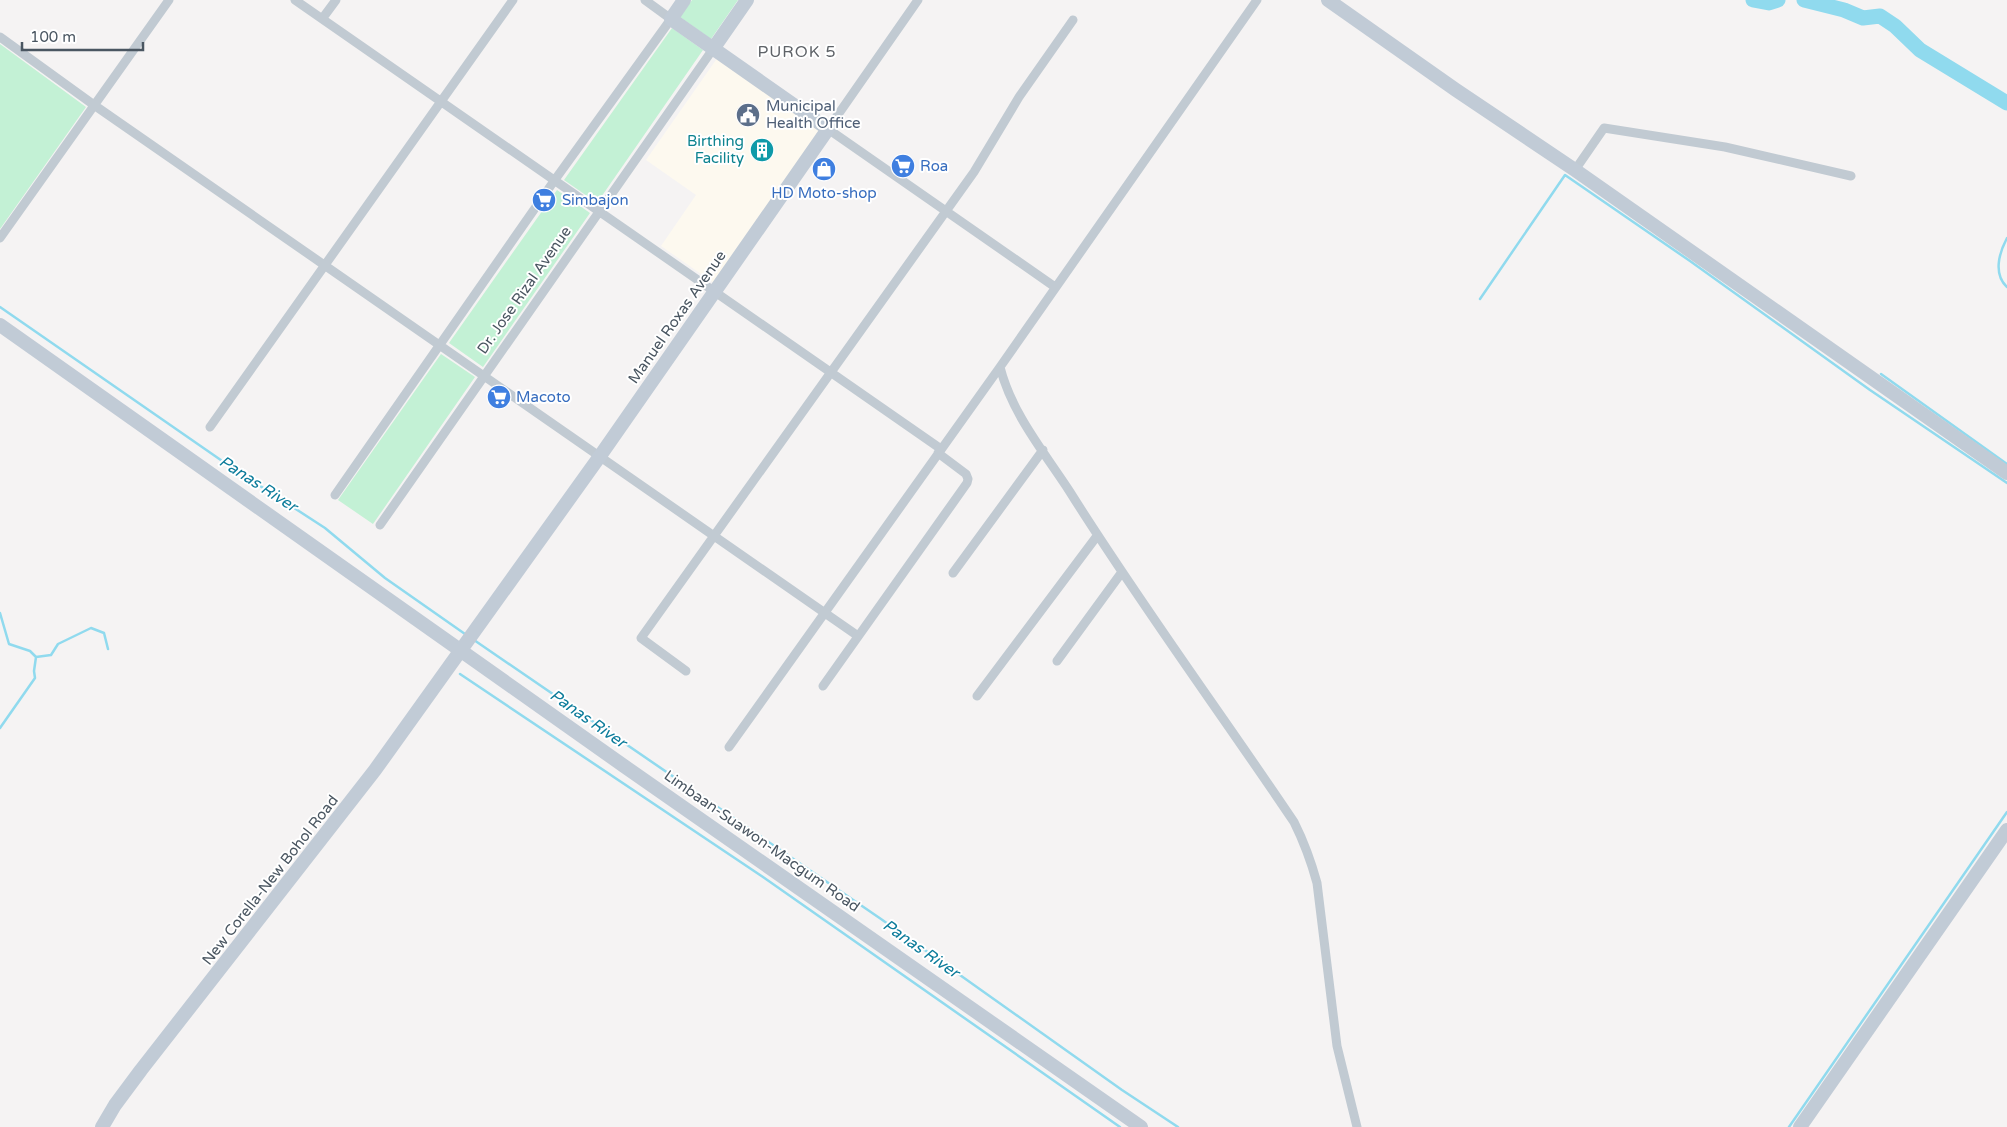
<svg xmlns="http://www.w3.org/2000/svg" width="2007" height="1127" font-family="'Varela Round',sans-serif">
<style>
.commercial{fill:#fdf9ef}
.green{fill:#c3f1d5}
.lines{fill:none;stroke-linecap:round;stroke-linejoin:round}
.stream{stroke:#90daee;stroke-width:2.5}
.river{stroke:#90daee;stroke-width:15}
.street{stroke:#c1cad2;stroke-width:9}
.secondary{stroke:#c1cbd6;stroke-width:14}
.labels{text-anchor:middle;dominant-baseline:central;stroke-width:4;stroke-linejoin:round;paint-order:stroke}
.service-label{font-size:15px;fill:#4e5e75;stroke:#fff;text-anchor:start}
.culture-label{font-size:15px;fill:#0d838f;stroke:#fff;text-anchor:end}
.shop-label{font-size:15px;fill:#366cbe;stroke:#fff;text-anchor:start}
.street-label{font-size:15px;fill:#4a5661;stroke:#fff}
.neighbourhood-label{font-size:16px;letter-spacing:1px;fill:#5f6368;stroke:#fff}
.water-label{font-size:16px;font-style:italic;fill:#0c7c9b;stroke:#fff}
</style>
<rect width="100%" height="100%" fill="#f5f3f3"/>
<path class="commercial" d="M718,57L820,129L714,283L661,246L696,195L646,160Z"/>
<path class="green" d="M692,0H738L711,39L680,17Z
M672,28L703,50L597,203L564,180Z
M0,44L86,107L0,229Z
M557,190L590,213L483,367L449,343Z
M441,354L475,377L373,524L338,500Z"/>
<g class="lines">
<path class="stream" d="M2007,238C1999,253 1993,274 2007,287
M1480,299L1565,175L1690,261L1870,390L2007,483
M0,307L228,465L325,528L385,578L465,634
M1881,374L2007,464
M0,613L9,644L30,651L36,657
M474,640L881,919L1122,1090L1178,1127
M36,657L51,655L58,644L91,628L104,633L108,649
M460,674L763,877L1120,1127
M0,728L35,678L34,671L36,657
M1789,1127L2007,812"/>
<path class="river" d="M1753,0L1769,3L1778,0
M1804,0L1844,10L1863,18L1880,16L1895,26L1920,50L2007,103"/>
<path class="street" d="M295,0L941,449
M918,0L828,129L1055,287
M322,19L336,0
M0,37L94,105L858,636
M1575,170L1604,128L1725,147L1851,176
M0,238L169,0
M1000,367C1012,414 1044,452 1070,492C1141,605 1220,712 1294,822C1304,842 1311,861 1317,883L1337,1046L1357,1127
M210,427L513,0
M335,495L554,181L671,19L645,0
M380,525L713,49
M953,573L1043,450
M1057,661L1122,572
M686,671L641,638L974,172L1019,97L1073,20
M823,686L967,483L968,479L966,474L938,453
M977,696L1097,536
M729,747L1000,367L1257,0"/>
<path class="secondary" d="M1328,0L1456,90L1575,170L2007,473
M713,49L747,0
M0,325L624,766L1141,1127
M102,1127L115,1105L141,1070L375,770L600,456L828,129L671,19L684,0
M1800,1127L2007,830"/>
</g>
<defs>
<g id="civic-disc" transform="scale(1.25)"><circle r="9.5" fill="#5c6f8a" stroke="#fff"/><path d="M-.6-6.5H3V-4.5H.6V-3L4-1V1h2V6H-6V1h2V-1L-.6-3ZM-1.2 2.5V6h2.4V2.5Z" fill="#fff"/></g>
<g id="building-disc" transform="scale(1.25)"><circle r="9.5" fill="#0f9aa8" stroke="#fff"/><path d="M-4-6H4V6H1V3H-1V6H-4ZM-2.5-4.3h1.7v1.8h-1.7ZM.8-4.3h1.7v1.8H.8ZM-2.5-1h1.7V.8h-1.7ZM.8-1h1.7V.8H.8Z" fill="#fff"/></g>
<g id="supermarket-disc" transform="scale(1.25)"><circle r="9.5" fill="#3f7fe0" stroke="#fff"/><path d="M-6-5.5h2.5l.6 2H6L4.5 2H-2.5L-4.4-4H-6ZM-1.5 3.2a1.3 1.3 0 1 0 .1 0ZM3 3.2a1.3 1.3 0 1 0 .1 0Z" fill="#fff"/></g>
<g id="shop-disc" transform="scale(1.25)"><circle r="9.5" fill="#3f7fe0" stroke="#fff"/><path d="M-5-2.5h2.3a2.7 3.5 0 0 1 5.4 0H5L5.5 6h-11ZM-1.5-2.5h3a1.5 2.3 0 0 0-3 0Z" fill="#fff"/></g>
</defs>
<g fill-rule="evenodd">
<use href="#civic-disc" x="748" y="115"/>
<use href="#building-disc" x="762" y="150"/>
<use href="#supermarket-disc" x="903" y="166"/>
<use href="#shop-disc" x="824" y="169"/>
<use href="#supermarket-disc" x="544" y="200"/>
<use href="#supermarket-disc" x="499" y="397"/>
</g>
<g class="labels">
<g class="service-label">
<text x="766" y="106">Municipal<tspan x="766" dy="17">Health Office</tspan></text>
</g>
<g class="culture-label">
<text x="744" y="141">Birthing<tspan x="744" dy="17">Facility</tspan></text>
</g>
<g class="shop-label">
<text x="920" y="166">Roa</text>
<text x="824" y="193" text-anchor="middle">HD Moto-shop</text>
<text x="562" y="200">Simbajon</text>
<text x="516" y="397">Macoto</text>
</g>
<g class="street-label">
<text transform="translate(524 290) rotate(-55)">Dr. Jose Rizal Avenue</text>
<text transform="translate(677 317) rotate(-55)">Manuel Roxas Avenue</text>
<text transform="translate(762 841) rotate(35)">Limbaan-Suawon-Macgum Road</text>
<text transform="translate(270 880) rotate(-52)">New Corella-New Bohol Road</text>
</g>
<g class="neighbourhood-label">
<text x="797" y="52">PUROK 5</text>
</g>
<g class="water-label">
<text transform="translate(258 484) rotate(33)">Panas River</text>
<text transform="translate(588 719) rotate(35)">Panas River</text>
<text transform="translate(921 949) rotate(35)">Panas River</text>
</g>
</g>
<path d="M22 42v8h121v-8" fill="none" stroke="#4a5661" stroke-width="2.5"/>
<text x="30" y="42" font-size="15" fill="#4a5661" stroke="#ffffff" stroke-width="4" paint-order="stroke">100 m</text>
</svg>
